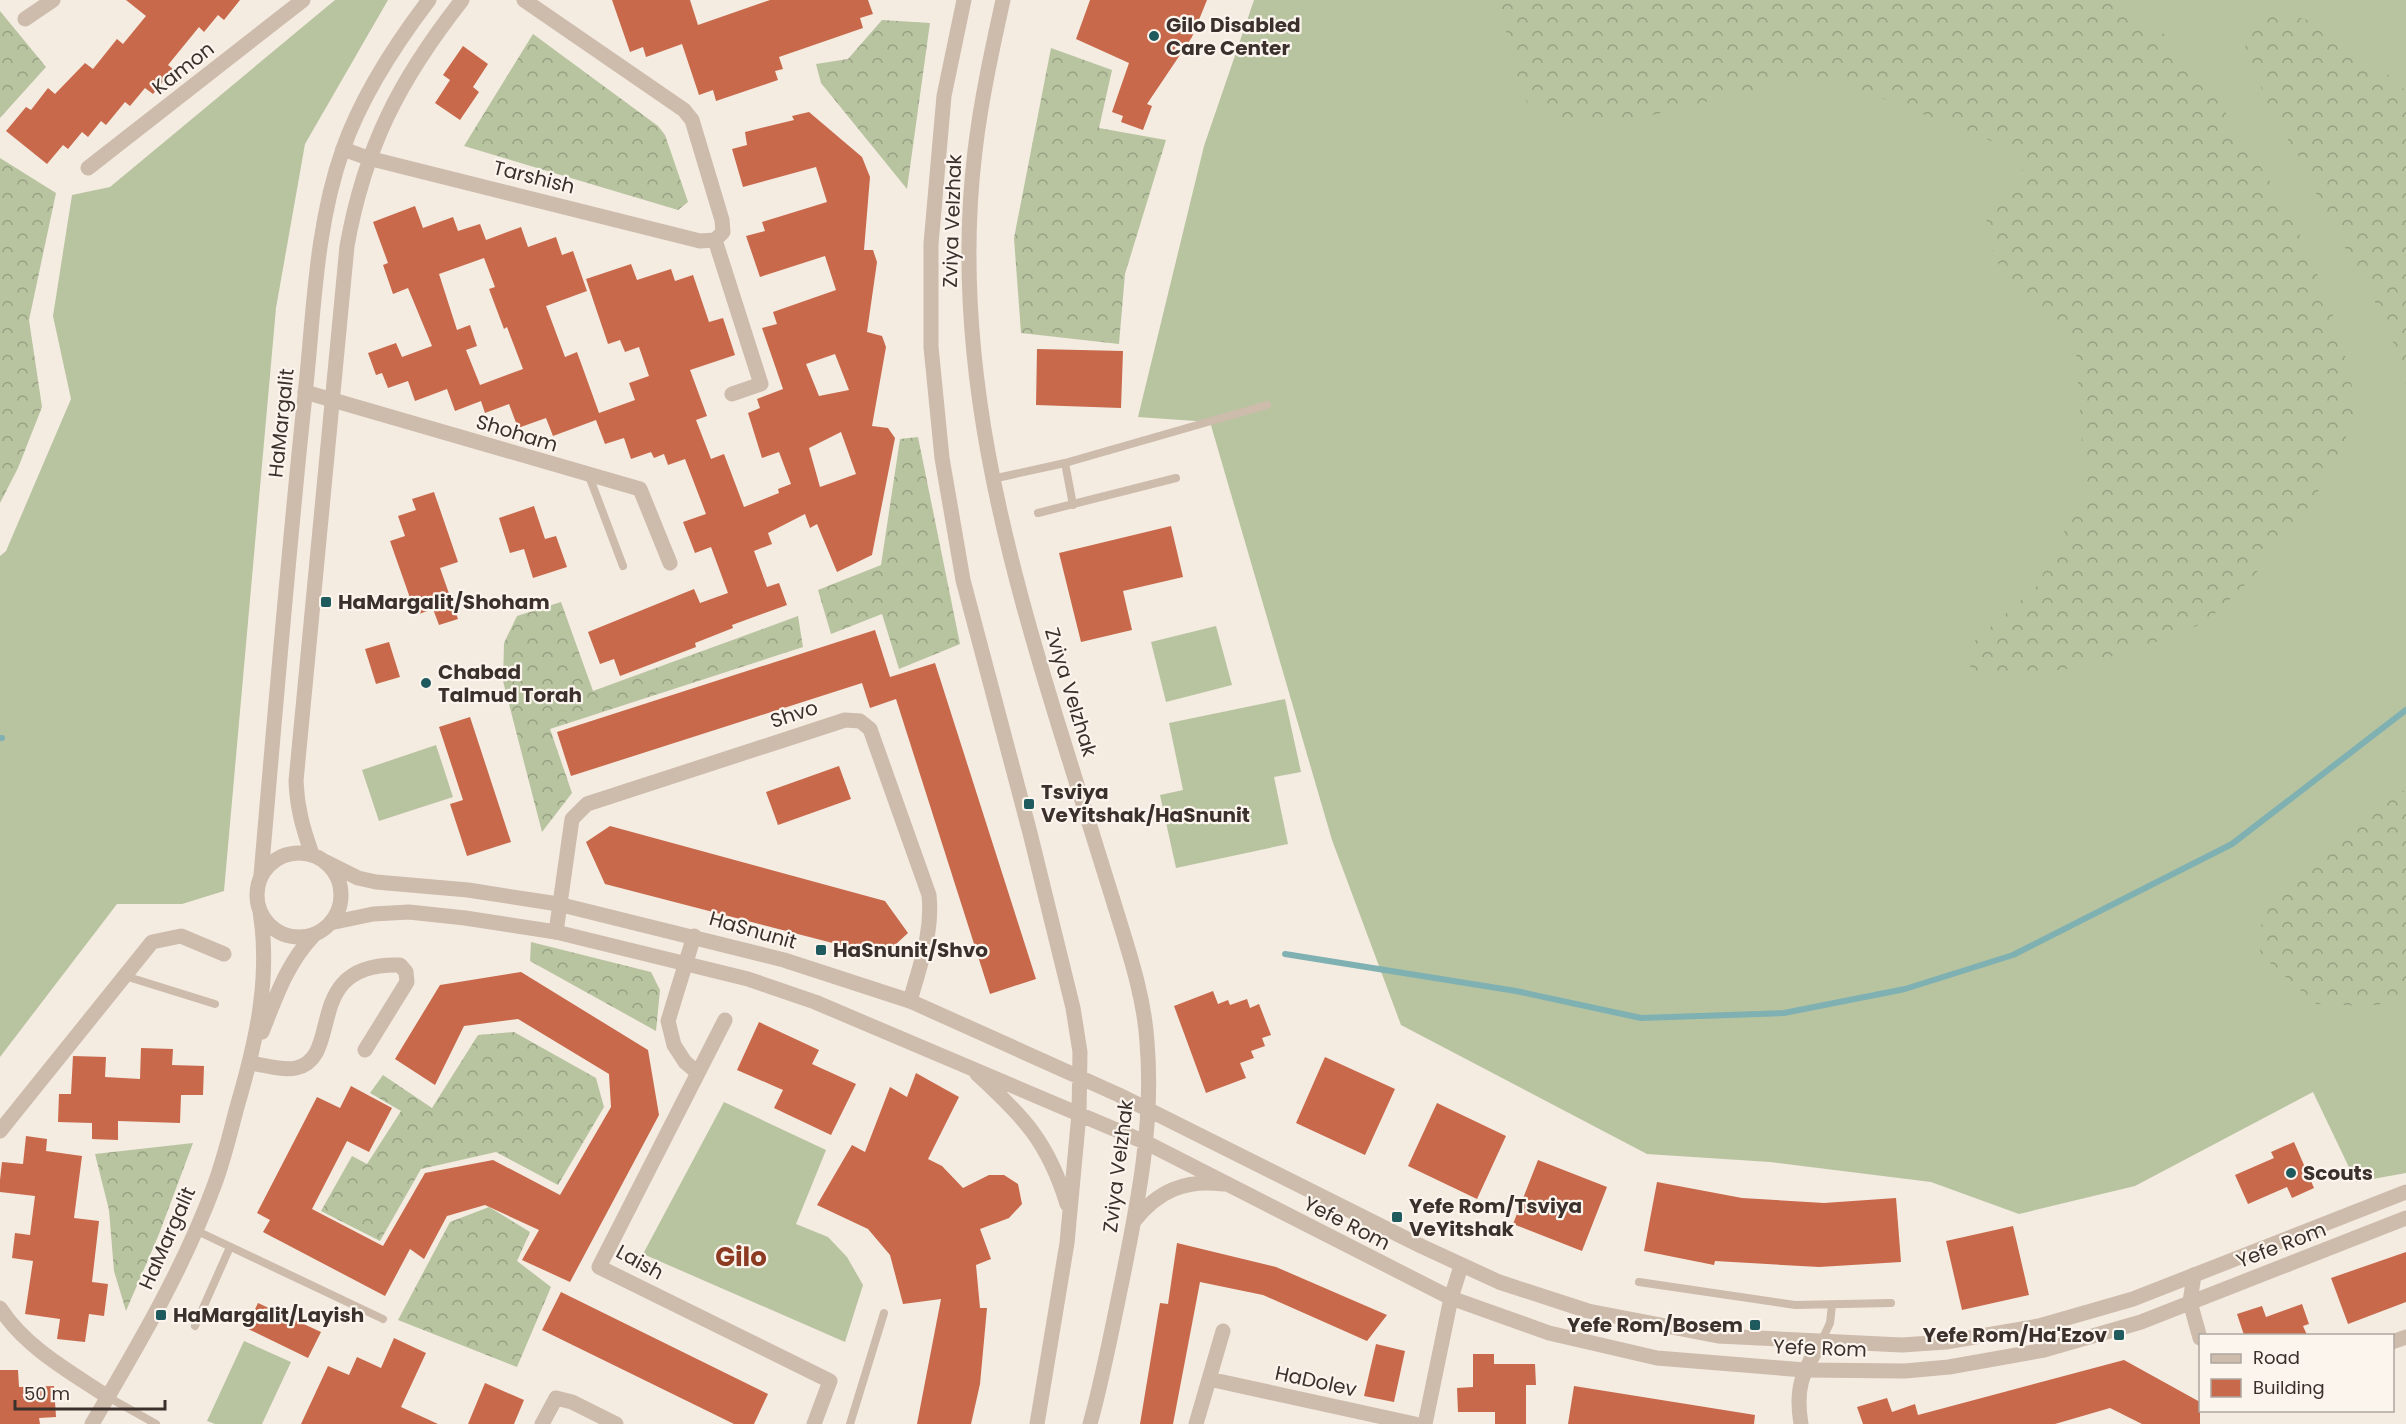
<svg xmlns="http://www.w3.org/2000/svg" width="2406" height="1424" font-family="Poppins,sans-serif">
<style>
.grass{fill:#b8c4a0}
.forest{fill:url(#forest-crowns)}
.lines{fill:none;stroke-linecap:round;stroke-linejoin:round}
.stream{stroke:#7fb0b2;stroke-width:6}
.building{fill:#c8694b;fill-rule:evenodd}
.service{stroke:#cdbbac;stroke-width:8}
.minor{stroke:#cdbbac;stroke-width:15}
.tertiary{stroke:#cdbbac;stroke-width:15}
.poi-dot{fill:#1f5a5e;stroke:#fbf5ee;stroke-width:2}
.labels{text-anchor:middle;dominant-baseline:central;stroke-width:4.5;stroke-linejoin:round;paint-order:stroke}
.poi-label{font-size:20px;font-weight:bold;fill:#3b302b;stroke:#fbf5ee;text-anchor:start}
.street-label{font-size:20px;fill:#3b302b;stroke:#fbf5ee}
.district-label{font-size:26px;font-weight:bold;fill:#8c3b22;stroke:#fbf5ee}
</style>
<defs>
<pattern id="forest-crowns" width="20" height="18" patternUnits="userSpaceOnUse" patternTransform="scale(1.5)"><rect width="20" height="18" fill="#b8c4a0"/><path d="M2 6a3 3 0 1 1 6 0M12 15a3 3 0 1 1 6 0" fill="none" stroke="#97a083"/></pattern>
</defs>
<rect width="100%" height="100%" fill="#f4ebe1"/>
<path class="grass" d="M335,0H388L305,144L276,308L224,891L182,904H117L0,1057V556L6,551L71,399L53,316L72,195L110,187Z
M1254,0H2406V1173L2356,1182L2313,1092L2135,1186L2019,1214L1931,1182L1770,1162L1647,1154L1401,1025L1332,840L1210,422L1138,417L1204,146Z
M1216,626L1232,685L1166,702L1151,642Z
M1285,699L1301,772L1274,777L1288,844L1176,868L1160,795L1183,790L1169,723Z
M436,745L453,797L379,821L362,770Z
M724,1102L826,1150L796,1224L828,1237L847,1257L863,1285L845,1342L643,1254Z
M244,1341L291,1362L262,1424H215L207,1421Z"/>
<path class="forest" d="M1499,0H2107L2164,34L2215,96L2289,211L2326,294L2344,351L2357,409L2335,465L2295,527L2251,579L2206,622L2154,643L2075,668L1977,680L1963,651L2037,586L2085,490L2075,337C2032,327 1974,250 1989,206C1993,195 2018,176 2026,166L2004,146L1884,99L1818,77L1771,86L1600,128L1529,107L1519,84Z
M0,11L46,67L0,118Z
M2285,14L2315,22L2398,82L2406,92V384L2398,353L2366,282L2329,222L2302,162L2272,114L2245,47L2258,19Z
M882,20L930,23L907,189L821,83L816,64L848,59Z
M533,34L658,126L665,135L688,202L678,210L464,146Z
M1051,48L1112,70L1099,128L1166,140L1125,274L1119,344L1021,333L1014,238Z
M0,158L56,193L29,320L42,407L18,468L0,503Z
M918,437L960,644L899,669L882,614L831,634L818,590L881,565L900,439Z
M561,602L593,691L798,616L803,647L550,729L572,793L542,832L503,681L504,643L517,616Z
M2406,789V1001L2366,1006L2316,1004L2260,954L2262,915L2283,885L2309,871L2327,846Z
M531,942L651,972L660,990L656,1031L530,961Z
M514,1032L596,1078L604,1107L558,1185L496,1152L421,1169L380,1241L321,1211L352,1156L367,1164L401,1111L370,1093L383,1075L432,1108L478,1035Z
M193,1143L159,1234L126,1311L114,1271L109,1210L95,1154Z
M489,1207L530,1232L517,1261L551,1287L517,1367L398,1320L450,1222Z"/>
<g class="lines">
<path class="stream" d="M0,738H2
M1285,954L1516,991L1641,1018L1784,1013L1905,989L2013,955L2232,844L2406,710"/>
</g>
<path class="building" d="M126,0H240L224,20L218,15L204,32L199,27L168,65L173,69L153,94L145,88L130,106L125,102L106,125L101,121L88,137L82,132L68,149L63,145L47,164L6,131L26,107L31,110L48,88L55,94L85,63L93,69L117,39L123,44L146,16Z
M612,0H690L698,25L770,0H868L873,14L860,18L863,28L779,57L783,69L775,71L778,80L716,101L713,90L699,95L682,44L646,57L643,47L630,52Z
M1090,0H1207L1192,37L1147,104L1152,106L1143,130L1121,122L1123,116L1112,112L1129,63L1076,39Z
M463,46L488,64L473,87L479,92L460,120L435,103L450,80L443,75Z
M809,112L862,157L870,177L864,250H873L877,262L867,332L882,336L886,347L872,426L888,428L895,438L872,555L837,572L817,524L810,528L805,514L768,533L772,544L754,551L767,587L779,583L787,605L732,625L733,628L695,643L696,647L620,676L614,659L600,664L588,632L694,589L700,603L728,593L711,547L695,553L683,522L706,514L685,459L668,465L664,454L654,458L651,452L631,459L624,438L605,444L596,420L553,436L546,418L518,428L509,404L485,413L481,401L455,411L447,389L415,401L408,381L388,388L382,373L376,375L368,353L396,343L402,357L432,346L408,288L393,294L383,265L388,263L373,222L415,206L423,228L453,217L458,231L480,224L486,240L521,227L528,247L556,237L562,255L573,251L587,291L546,306L565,357L577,352L599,413L635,400L629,383L649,376L639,347L625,352L620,340L608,344L586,279L631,264L637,280L671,269L675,281L693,275L709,322L723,318L735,355L690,370L707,416L696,420L711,459L724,454L744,507L779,493L778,489L791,484L779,452L762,458L748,413L760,408L757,399L783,389L762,328L777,324L773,312L836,290L825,256L760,277L746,236L765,231L762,222L827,202L816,167L743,187L732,149L747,145L745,132L794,120L792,116ZM484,258L495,287L489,289L504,329L507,327L523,369L480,385L466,350L477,346L470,325L457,330L439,274ZM835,354L849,390L819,396L806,364ZM841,432L856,474L820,487L809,448Z
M1037,349L1123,351L1121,408L1036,405Z
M434,492L458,562L440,568L458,619L439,625L433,609L416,615L390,541L405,536L398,516L416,510L412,499Z
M534,506L545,539L556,536L567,567L533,578L524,549L510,553L499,518Z
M1171,526L1183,577L1123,591L1132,630L1081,642L1059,553Z
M875,630L890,677L935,663L1036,979L990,994L896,699L870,708L862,683L571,776L557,732Z
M389,642L400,677L376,684L365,649Z
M470,717L511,842L467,856L450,804L463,800L439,727Z
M839,766L851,799L778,825L766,792Z
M610,826L885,901L908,933L883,956L605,884L586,842Z
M521,972L648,1050L659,1115L570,1282L522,1260L539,1230L485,1205L447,1216L424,1259L410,1249L385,1296L263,1232L270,1220L257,1213L317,1097L340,1108L351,1086L392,1108L369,1152L347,1141L312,1209L383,1246L425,1173L493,1160L560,1195L611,1107L609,1074L518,1019L464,1026L435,1085L395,1059L440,985Z
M1213,991L1218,1004L1228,1000L1230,1005L1247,999L1250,1008L1259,1004L1271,1035L1262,1038L1265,1046L1251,1051L1254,1058L1240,1063L1246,1078L1206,1093L1174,1006Z
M759,1022L819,1050L812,1064L856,1084L831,1135L774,1108L783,1090L737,1070Z
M141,1048L173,1049L172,1065L204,1066L203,1095H181L180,1123L118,1121V1140L92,1139V1123L58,1122L59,1094H71L73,1056L106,1057L105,1077L140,1079Z
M1325,1057L1395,1089L1365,1155L1296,1123Z
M916,1073L959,1097L928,1159L942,1166L963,1188L989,1175H1004L1018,1184L1022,1204L1009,1218L980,1229L991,1259L976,1265L980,1308H987L980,1384L971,1424H917L941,1299L903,1304L890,1255L868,1229L817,1205L852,1145L865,1152L890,1087L907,1097Z
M1437,1103L1506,1136L1477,1199L1408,1166Z
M26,1136L47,1139L46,1151L82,1156L74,1218L99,1221L92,1282L108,1284L104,1316L89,1314L85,1342L57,1339L60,1319L25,1314L33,1261L12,1258L15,1233L30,1235L35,1196L0,1192V1180L2,1162L23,1164Z
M2294,1142L2314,1188L2292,1198L2287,1187L2248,1204L2235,1175L2274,1158L2271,1152Z
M1538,1160L1607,1187L1582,1251L1513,1224Z
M1657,1182L1742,1198L1824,1203L1896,1198L1901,1262L1819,1267L1715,1261L1714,1265L1644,1251Z
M2013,1226L2029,1295L1962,1310L1946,1241Z
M1177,1243L1276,1267L1387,1315L1367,1341L1263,1295L1200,1282L1173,1424H1140L1160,1303L1168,1304Z
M2406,1252V1302L2348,1324L2331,1278Z
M561,1292L768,1394L754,1424H734L542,1330Z
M258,1303L321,1332L308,1358L246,1328Z
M2302,1304L2309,1324L2303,1326L2307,1335H2244L2237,1314L2262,1306L2266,1317Z
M394,1338L426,1353L401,1407L438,1424H301L328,1366L349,1375L357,1357L381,1368Z
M1376,1344L1405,1351L1394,1402L1364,1396Z
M1473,1354H1494V1364H1535L1536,1385H1526V1424H1495V1412H1458L1457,1388L1473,1387Z
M2124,1360L2200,1402V1424H2142L2110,1408L2055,1424H1863L1857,1407L1887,1398L1892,1412L1915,1404L1918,1415Z
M0,1370H18L19,1387L54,1386L56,1417L39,1418L40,1424H0Z
M485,1383L524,1400L514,1424H468Z
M1574,1386L1755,1415L1754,1424H1568Z"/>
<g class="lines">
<path class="service" d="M1065,463L1073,505
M589,476L623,566
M992,479L1065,463L1267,405
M1038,513L1176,478
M125,976L215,1004
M195,1230L383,1319
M1639,1282L1795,1305L1891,1303
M195,1326L230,1247
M1821,1342L1830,1323L1832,1305
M108,1397L156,1424
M850,1424L884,1313"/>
<path class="minor" d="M25,19L53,0
M343,149L368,158L700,241L715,240L723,232L722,220L692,120L684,110L524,0
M88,168L303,0
M715,240L761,384L732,394
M305,392L640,489L670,563
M556,932L572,819L587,804L845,720L860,721L870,729L929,895C933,932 920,965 910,1001
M694,936L668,1021L674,1045L685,1062L698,1073
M725,1020L599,1267L830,1381L814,1424
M250,1063C265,1065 282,1071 296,1068C345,1057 300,962 400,965L406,972L407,982L365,1050
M0,1131L152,942L181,936L224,954
M2194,1275L2190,1302L2200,1338
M0,1308C26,1348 69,1371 108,1397
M2392,1342L2406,1337
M1209,1379L1415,1424
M542,1424L556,1398L572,1402L616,1424
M1196,1424L1223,1331
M1425,1424L1451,1298L1461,1266
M1801,1424C1795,1388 1802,1374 1820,1343"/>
<path class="tertiary" d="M964,0L944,96L931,244V347L942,458L963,580L1030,833L1073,1008L1080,1052L1079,1114L1067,1243L1037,1424
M1003,0C992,50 981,100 975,151C950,356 1005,553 1065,746C1081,798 1097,849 1113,900C1127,946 1144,994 1147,1042C1154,1124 1138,1202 1122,1281C1112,1329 1103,1377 1090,1424
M257 895a42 42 0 1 1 84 0a42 42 0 1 1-84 0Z
M312,854C303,829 297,808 296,781L347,246C365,146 400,79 462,0
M326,862L358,878L376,882L468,890L558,904L784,960L910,1001L1119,1095L1421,1246L1499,1282L1588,1311L1718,1336L1902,1345L1946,1342L2039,1326L2133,1299L2406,1192
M261,875C275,715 288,555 305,395C314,313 315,228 343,149C362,95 394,46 429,0
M330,923L373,914L409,912L465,918L556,932L748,979L815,1002L1147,1143L1451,1298L1549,1333L1657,1358L1804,1370L1905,1371L1949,1367L2044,1350L2141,1322L2406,1218
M262,1032C276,997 287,963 314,935
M977,1074C1024,1117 1048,1142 1067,1204
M1134,1221C1158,1191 1185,1179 1223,1184
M92,1424C137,1347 183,1270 214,1186C224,1160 230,1133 237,1107C256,1042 271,979 260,911"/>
</g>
<g class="poi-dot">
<circle cx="1154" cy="36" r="6"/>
<rect x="320" y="596" width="12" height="12" rx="3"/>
<circle cx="426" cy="683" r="6"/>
<rect x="1023" y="798" width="12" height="12" rx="3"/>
<rect x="815" y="944" width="12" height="12" rx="3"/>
<circle cx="2291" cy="1173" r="6"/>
<rect x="1391" y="1211" width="12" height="12" rx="3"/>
<rect x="155" y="1309" width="12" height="12" rx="3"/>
<rect x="1749" y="1319" width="12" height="12" rx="3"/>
<rect x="2113" y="1329" width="12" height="12" rx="3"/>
</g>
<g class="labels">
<g class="poi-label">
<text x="1166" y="25">Gilo Disabled<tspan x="1166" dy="23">Care Center</tspan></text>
<text x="338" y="602">HaMargalit/Shoham</text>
<text x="438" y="672">Chabad<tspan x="438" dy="23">Talmud Torah</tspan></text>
<text x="1041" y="792">Tsviya<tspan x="1041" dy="23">VeYitshak/HaSnunit</tspan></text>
<text x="833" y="950">HaSnunit/Shvo</text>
<text x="2303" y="1173">Scouts</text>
<text x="1409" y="1206">Yefe Rom/Tsviya<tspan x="1409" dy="23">VeYitshak</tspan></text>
<text x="173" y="1315">HaMargalit/Layish</text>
<text x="1743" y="1325" text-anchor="end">Yefe Rom/Bosem</text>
<text x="2107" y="1335" text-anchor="end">Yefe Rom/Ha'Ezov</text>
</g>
<g class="street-label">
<text transform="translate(183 68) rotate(-38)">Kamon</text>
<text transform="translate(534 177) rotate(14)">Tarshish</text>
<text transform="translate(952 221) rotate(-88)">Zviya VeIzhak</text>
<text transform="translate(281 423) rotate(-84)">HaMargalit</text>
<text transform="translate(517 433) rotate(17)">Shoham</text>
<text transform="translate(1071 692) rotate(73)">Zviya VeIzhak</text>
<text transform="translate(794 714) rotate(-18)">Shvo</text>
<text transform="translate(753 930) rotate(16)">HaSnunit</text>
<text transform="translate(1118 1166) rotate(-83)">Zviya VeIzhak</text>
<text transform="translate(1347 1223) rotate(27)">Yefe Rom</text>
<text transform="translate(167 1238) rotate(-66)">HaMargalit</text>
<text transform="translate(2281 1245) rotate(-21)">Yefe Rom</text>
<text transform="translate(640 1262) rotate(29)">Laish</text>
<text transform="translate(1820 1348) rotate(2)">Yefe Rom</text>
<text transform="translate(1316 1381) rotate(12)">HaDolev</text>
</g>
<g class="district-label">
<text x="741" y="1257">Gilo</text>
</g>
</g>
<rect x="2199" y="1334" width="195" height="78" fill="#fbf5ee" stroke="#aea6a0" stroke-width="1.5"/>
<rect x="2211" y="1354" width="30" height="9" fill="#cdbbac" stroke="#aea6a0" stroke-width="1.5"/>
<text x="2253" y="1364" font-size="18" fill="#3b302b">Road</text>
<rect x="2211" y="1379" width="30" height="18" fill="#c8694b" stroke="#aea6a0" stroke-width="1.5"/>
<text x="2253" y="1394" font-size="18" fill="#3b302b">Building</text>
<path d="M15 1400v9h150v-9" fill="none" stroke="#3b302b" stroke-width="3"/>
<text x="24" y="1400" font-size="18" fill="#3b302b" stroke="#fbf5ee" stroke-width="4.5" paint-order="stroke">50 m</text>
</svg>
